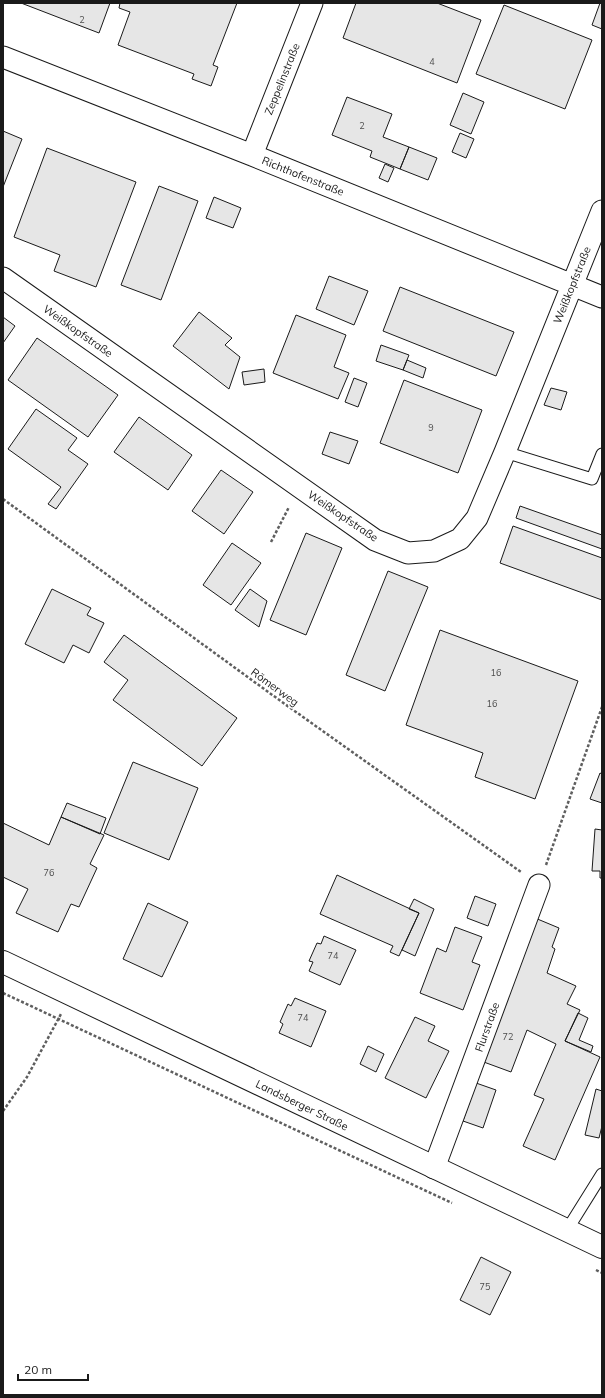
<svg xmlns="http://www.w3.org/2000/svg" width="605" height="1398" font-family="Mulish,sans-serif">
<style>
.building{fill:#e6e6e6;stroke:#1a1a1a}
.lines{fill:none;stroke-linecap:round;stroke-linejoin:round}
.lane-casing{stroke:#1a1a1a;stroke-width:13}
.street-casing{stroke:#1a1a1a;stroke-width:23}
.secondary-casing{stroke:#1a1a1a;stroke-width:24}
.path{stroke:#5f5f5f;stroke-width:2.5;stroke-dasharray:3 2;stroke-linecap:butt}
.lane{stroke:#fff;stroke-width:11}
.street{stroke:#fff;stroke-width:21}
.secondary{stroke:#fff;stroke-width:22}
.labels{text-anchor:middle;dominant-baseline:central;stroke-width:3;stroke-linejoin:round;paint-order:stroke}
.number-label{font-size:9px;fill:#4d4d4d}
.street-label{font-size:11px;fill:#1a1a1a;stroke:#fff}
</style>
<rect width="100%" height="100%" fill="#fff"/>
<path class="building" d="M21,3H110L99,33Z
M120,3H237L213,65L218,67L211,86L192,79L194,74L118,45L130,12L119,8Z
M356,3H437L481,20L457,83L343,38Z
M600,3H602V29L592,25Z
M504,5L592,40L565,109L476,74Z
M463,93L484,102L471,134L450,125Z
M347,97L392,114L383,137L409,147L400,169L370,157L372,151L332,135Z
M3,131L22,139L3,187Z
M460,133L474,139L466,158L452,152Z
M409,147L437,158L428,180L400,169Z
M47,148L136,182L96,287L54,271L60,255L14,237Z
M385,164L394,168L388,182L379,178Z
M159,186L198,201L161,300L121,285Z
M214,197L241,208L233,228L206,218Z
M329,276L368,291L354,325L316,309Z
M400,287L514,332L496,376L383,331Z
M199,312L232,338L225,345L240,357L229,389L173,346Z
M296,315L346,335L334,367L349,373L338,399L273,373Z
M3,317L15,326L3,343Z
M37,338L118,395L88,437L8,380Z
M381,345L409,355L403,370L376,361Z
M407,360L426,368L423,378L403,370Z
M264,369L265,382L244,385L242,372Z
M354,378L367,383L358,407L345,402Z
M404,380L482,410L458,473L380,443Z
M551,388L567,392L561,410L544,405Z
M36,409L77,438L68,450L88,464L56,509L48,504L61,487L8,449Z
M139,417L192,455L168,490L114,452Z
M330,432L358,441L349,464L322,454Z
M221,470L253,492L224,534L192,511Z
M520,506L602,535V549L516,518Z
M513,526L602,558V600L500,563Z
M306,533L342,548L306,635L270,620Z
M232,543L261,563L231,605L203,585Z
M388,571L428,587L385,691L346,675Z
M52,589L91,608L87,615L104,623L89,653L73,645L64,663L25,644Z
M250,589L267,601L259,627L235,610Z
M440,630L578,681L535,799L475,777L483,753L406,725Z
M124,635L237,718L202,766L113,700L128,680L104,662Z
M133,762L198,788L169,860L104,833Z
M600,773L602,774V803L590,799Z
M67,803L106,818L100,834L61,817Z
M61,817L104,835L90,864L97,868L79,907L71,904L58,932L16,913L28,889L3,877V823L49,845Z
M595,829L602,830V878H600V871H592Z
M337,875L419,913L399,956L390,952L393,946L320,914Z
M475,896L496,904L488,926L467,918Z
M414,899L434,909L415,956L402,950L419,913L409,909Z
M148,903L188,922L162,977L123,959Z
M535,918L559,928L552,947L555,949L547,973L576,986L567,1004L580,1010L565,1041L600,1057L555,1160L523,1146L544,1099L534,1095L556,1044L527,1030L511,1072L481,1061Z
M455,927L482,937L472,962L480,965L463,1010L420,993L437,948L446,952Z
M324,936L356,950L340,985L309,971L313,962L309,961L317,943L321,944Z
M295,998L326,1011L311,1047L279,1033L283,1024L280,1022L288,1004L291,1006Z
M578,1013L588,1018L579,1040L593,1046L591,1052L565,1041Z
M415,1017L435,1026L428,1041L449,1051L426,1098L385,1078Z
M368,1046L384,1054L376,1072L360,1064Z
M476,1083L496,1090L483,1128L463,1121Z
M596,1089L602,1091V1126L599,1138L585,1135Z
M481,1257L511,1272L490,1315L460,1300Z"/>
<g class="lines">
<g class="lane-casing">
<path id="lane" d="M505,452L592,479L602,454
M567,1230L602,1174"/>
</g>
<g class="street-casing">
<path id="street" d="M3,57L252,155L602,297
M252,155L312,3
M3,278L375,540L408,553L434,551L460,539L477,518L505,452L602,211
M434,1168L539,885"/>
</g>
<g class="secondary-casing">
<path id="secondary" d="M3,962L602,1247"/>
</g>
<path class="path" d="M3,499L282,702L521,872
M271,542L289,507
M546,865L602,707
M3,993L452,1203
M3,1111L27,1077L61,1014
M596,1270L602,1273"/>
<use href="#lane" class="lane"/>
<use href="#street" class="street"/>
<use href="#secondary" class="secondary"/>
</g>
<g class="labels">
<g class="number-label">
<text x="82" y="19">2</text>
<text x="432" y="61">4</text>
<text x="362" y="125">2</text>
<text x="431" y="427">9</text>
<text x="496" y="672">16</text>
<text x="492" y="703">16</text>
<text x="49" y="872">76</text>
<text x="333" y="955">74</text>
<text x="303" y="1017">74</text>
<text x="508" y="1036">72</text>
<text x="485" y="1286">75</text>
</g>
<g class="street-label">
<text transform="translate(282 79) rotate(-68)">Zeppelinstraße</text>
<text transform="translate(303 176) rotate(22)">Richthofenstraße</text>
<text transform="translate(572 285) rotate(-68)">Weißkopfstraße</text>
<text transform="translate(78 331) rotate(35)">Weißkopfstraße</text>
<text transform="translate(343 516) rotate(34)">Weißkopfstraße</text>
<text transform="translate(275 687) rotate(36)">Römerweg</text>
<text transform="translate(487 1027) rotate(-70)">Flurstraße</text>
<text transform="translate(302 1105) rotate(26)">Landsberger Straße</text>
</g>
</g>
<rect width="605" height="1398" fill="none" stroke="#1a1a1a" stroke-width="8"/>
<path d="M18 1374v6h70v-6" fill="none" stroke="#1a1a1a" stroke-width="2"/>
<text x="24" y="1374" font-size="12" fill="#1a1a1a" stroke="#ffffff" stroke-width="3" paint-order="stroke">20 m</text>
</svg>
